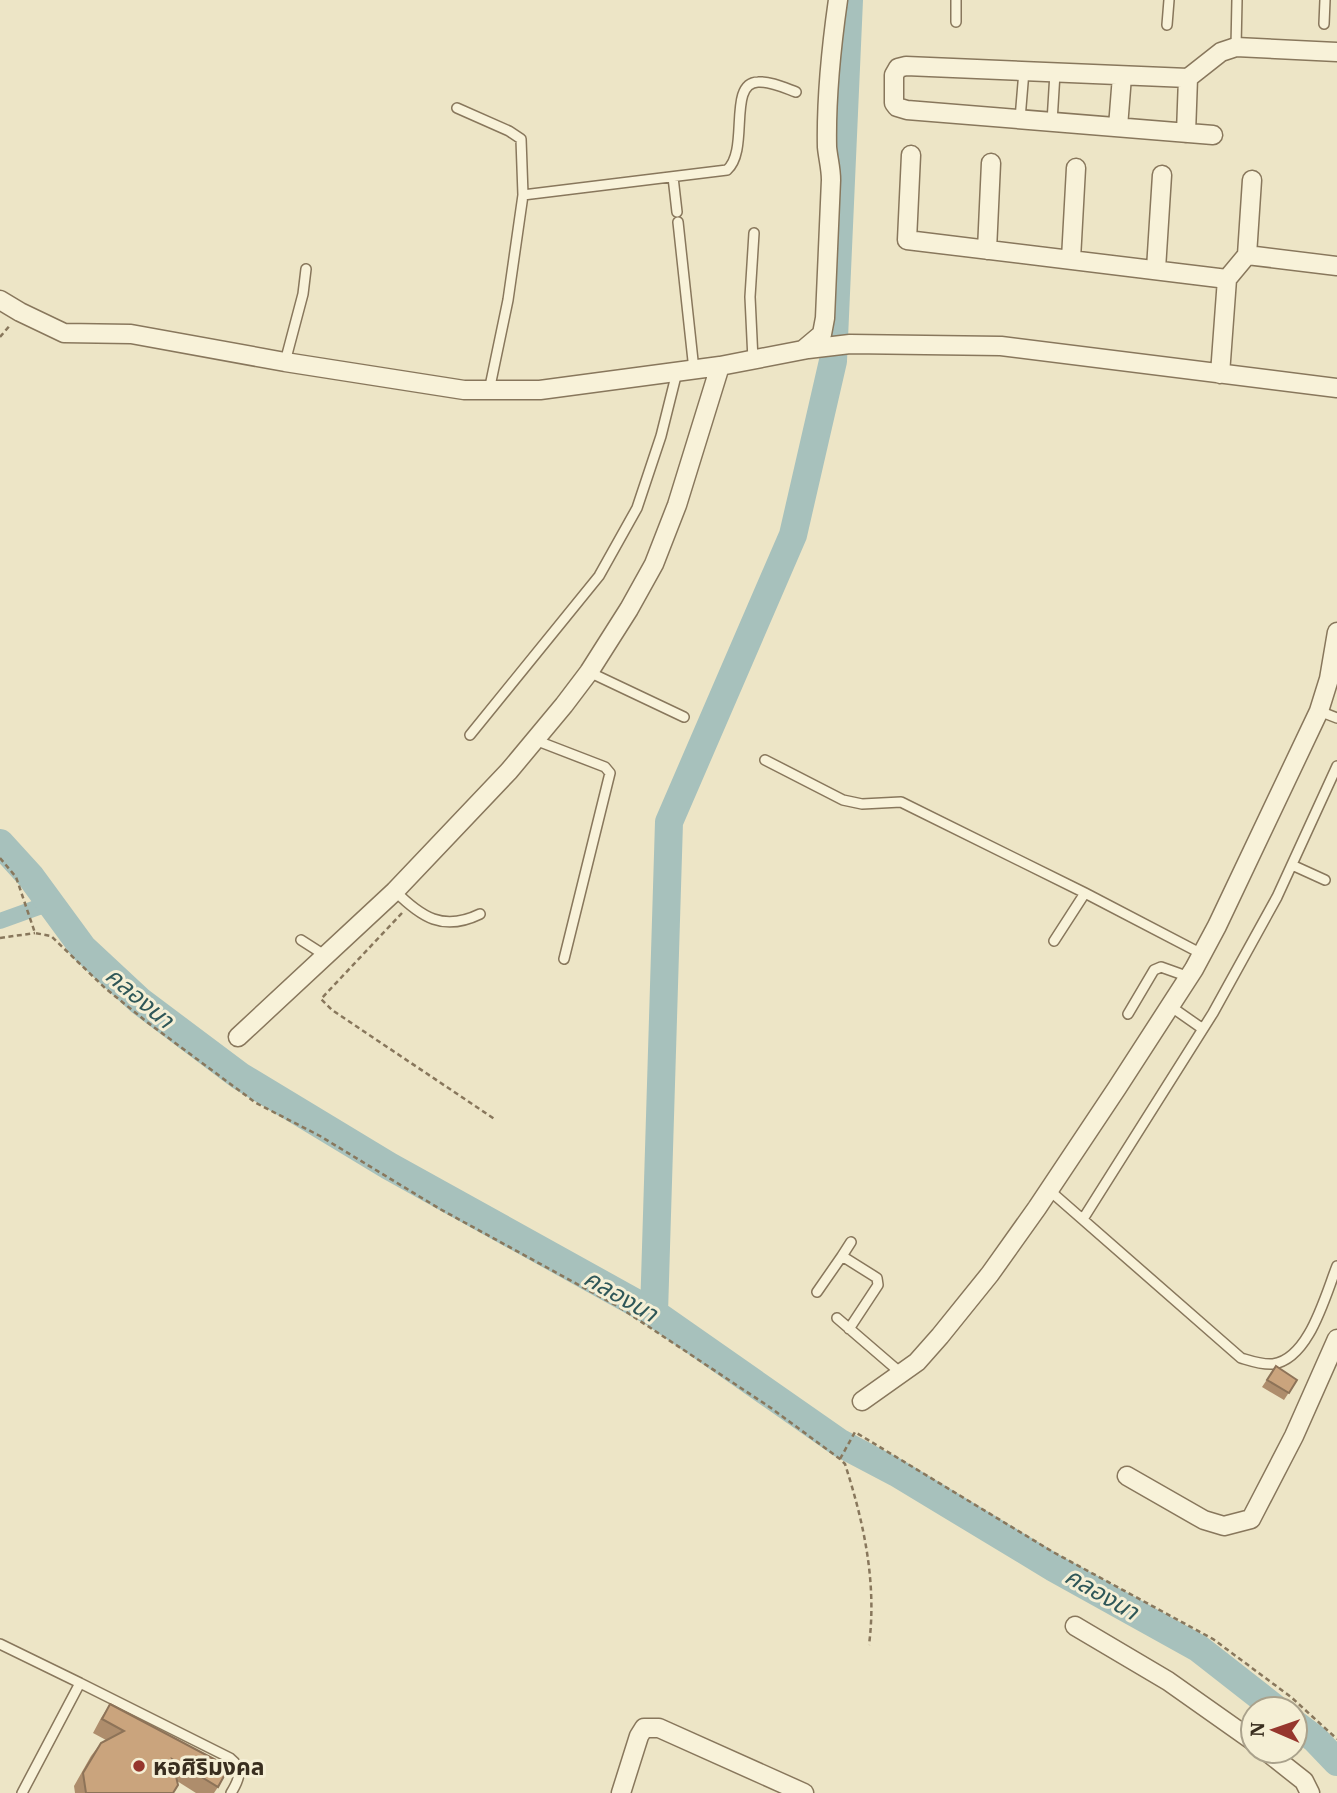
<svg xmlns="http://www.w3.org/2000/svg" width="1337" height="1793" font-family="'IBM Plex Serif','Noto Sans Thai',serif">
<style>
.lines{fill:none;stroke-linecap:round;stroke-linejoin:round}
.canal{stroke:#a7c1bc;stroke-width:16}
.river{stroke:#a7c1bc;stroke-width:28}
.service-casing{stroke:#88775c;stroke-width:12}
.minor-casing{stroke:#88775c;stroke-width:21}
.path{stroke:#88775c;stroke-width:2.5;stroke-dasharray:5 3.5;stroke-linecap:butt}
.service{stroke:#f8f2d9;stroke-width:9}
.minor{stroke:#f8f2d9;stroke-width:18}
.wall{fill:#ae8d6c}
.building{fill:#caa47d;stroke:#8d7358;stroke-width:2}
.poi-dot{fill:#96362d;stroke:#f5efd5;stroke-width:2.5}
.labels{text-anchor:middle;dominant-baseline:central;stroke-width:6;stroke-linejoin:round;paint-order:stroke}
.poi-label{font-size:23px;font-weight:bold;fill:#392e1f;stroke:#f5efd5;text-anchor:start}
.water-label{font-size:24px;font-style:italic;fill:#2f5758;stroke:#f5efd5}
</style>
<rect width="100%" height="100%" fill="#ede5c6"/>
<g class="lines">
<path class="canal" d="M0,921L50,903"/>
<path class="river" d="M0,843L31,877L83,948L140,1001L240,1076L389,1166L654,1313L840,1443L897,1473L1054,1568L1198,1648L1276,1709
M654,1313L669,822L793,535L833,361L849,0
M1295,1724L1315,1739L1337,1762"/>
<g class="service-casing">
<path id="service" d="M956,0V22
M1324,24L1325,0
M1167,25L1169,0
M1236,47L1237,0
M457,108L509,131L521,139L523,195
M1020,119L1024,71
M1052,122L1055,73
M673,177L677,212
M678,222L694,370
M753,360L750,297L754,233
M285,362L303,294L306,269
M489,391L508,300L523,195L727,170C750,150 727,83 758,82C770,81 785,88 796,92
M589,672L684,717
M1319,711L1337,718
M470,735L599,576L637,508L661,436L677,372
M535,740L605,767L610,773L564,959
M765,760L843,800L862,804L901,802L1085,893L1202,954
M1292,865L1325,880
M395,891C421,917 443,932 480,914
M301,940L326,956
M1054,941L1085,893
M1170,1006L1203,1029
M1128,1014L1154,970L1161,967L1189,977
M1049,1190L1241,1358C1251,1361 1262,1365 1273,1364C1309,1359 1325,1296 1337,1266
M1083,1219L1213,1013L1277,897L1337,766
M842,1256L851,1242
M817,1292L842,1256L877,1278L878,1285L849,1329
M837,1318L902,1374
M0,1644L80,1683L22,1793
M80,1683L230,1758C244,1769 239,1780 231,1793"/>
</g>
<g class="minor-casing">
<path id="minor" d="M1118,127L1122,76
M1186,133L1188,78
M1213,135L907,110L897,107L894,103V75L898,68L906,66L1188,78L1221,52L1236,47L1337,52
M911,155L907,240L1227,279L1220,374
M987,250L991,163
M1247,255L1252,180
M1071,259L1076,168
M1156,269L1162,175
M1227,279L1247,255L1337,266
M0,300L20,312L64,333L131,334L285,362L464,390H540L720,366L808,349L850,344L1001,346L1337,388
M803,350L822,334L825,318L831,180C831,168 828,158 827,147C826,97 831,49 838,0
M238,1037L395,891L509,771L564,705L589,672L629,609L654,564L677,505L720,366
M862,1401L917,1362L940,1336L990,1274L1037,1208L1117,1088L1194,969L1217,926L1319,711L1329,679L1337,632
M1127,1476L1204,1520L1224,1526L1251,1519L1294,1436L1337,1339
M1075,1626L1168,1681L1253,1741
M1266,1751L1304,1781L1310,1793
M621,1793L639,1736L644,1728H659L804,1793"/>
</g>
<path class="path" d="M0,337L11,324
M0,858L16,877L35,933L51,936L105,988L147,1022L256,1103L320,1136L440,1209L619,1307L771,1408L840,1459L845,1464C864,1523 877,1583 869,1645
M402,913L321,999L332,1010L496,1120
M0,938L35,933
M840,1459L855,1432L1053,1552L1213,1639L1291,1697L1337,1739"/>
<use href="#service" class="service"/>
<use href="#minor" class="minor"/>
</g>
<path class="wall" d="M1276,1366L1297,1380L1284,1400L1262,1387Z
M110,1704L218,1787L214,1793H196L177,1781L173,1793H75L74,1786L91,1756L101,1743L106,1740L93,1733L101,1718Z"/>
<path class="building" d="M1276,1366L1297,1380L1289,1393L1267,1380Z
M110,1704L229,1767L218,1787L172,1759L178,1785L173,1793H86L83,1773L101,1743L124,1731L102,1719Z"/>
<circle class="poi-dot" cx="139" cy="1766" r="7"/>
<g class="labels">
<g class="poi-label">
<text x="153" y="1766">หอศิริมงคล</text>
</g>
<g class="water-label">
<text transform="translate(140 997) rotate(40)">คลองนา</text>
<text transform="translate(621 1295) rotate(30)">คลองนา</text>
<text transform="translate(1102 1593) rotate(30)">คลองนา</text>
</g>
</g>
<g transform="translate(1274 1730) rotate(272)"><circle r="33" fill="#f5efd5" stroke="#aaa28c" stroke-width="2"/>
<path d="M0-5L12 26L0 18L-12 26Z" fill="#96362d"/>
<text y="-10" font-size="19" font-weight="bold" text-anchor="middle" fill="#392e1f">N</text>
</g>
</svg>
